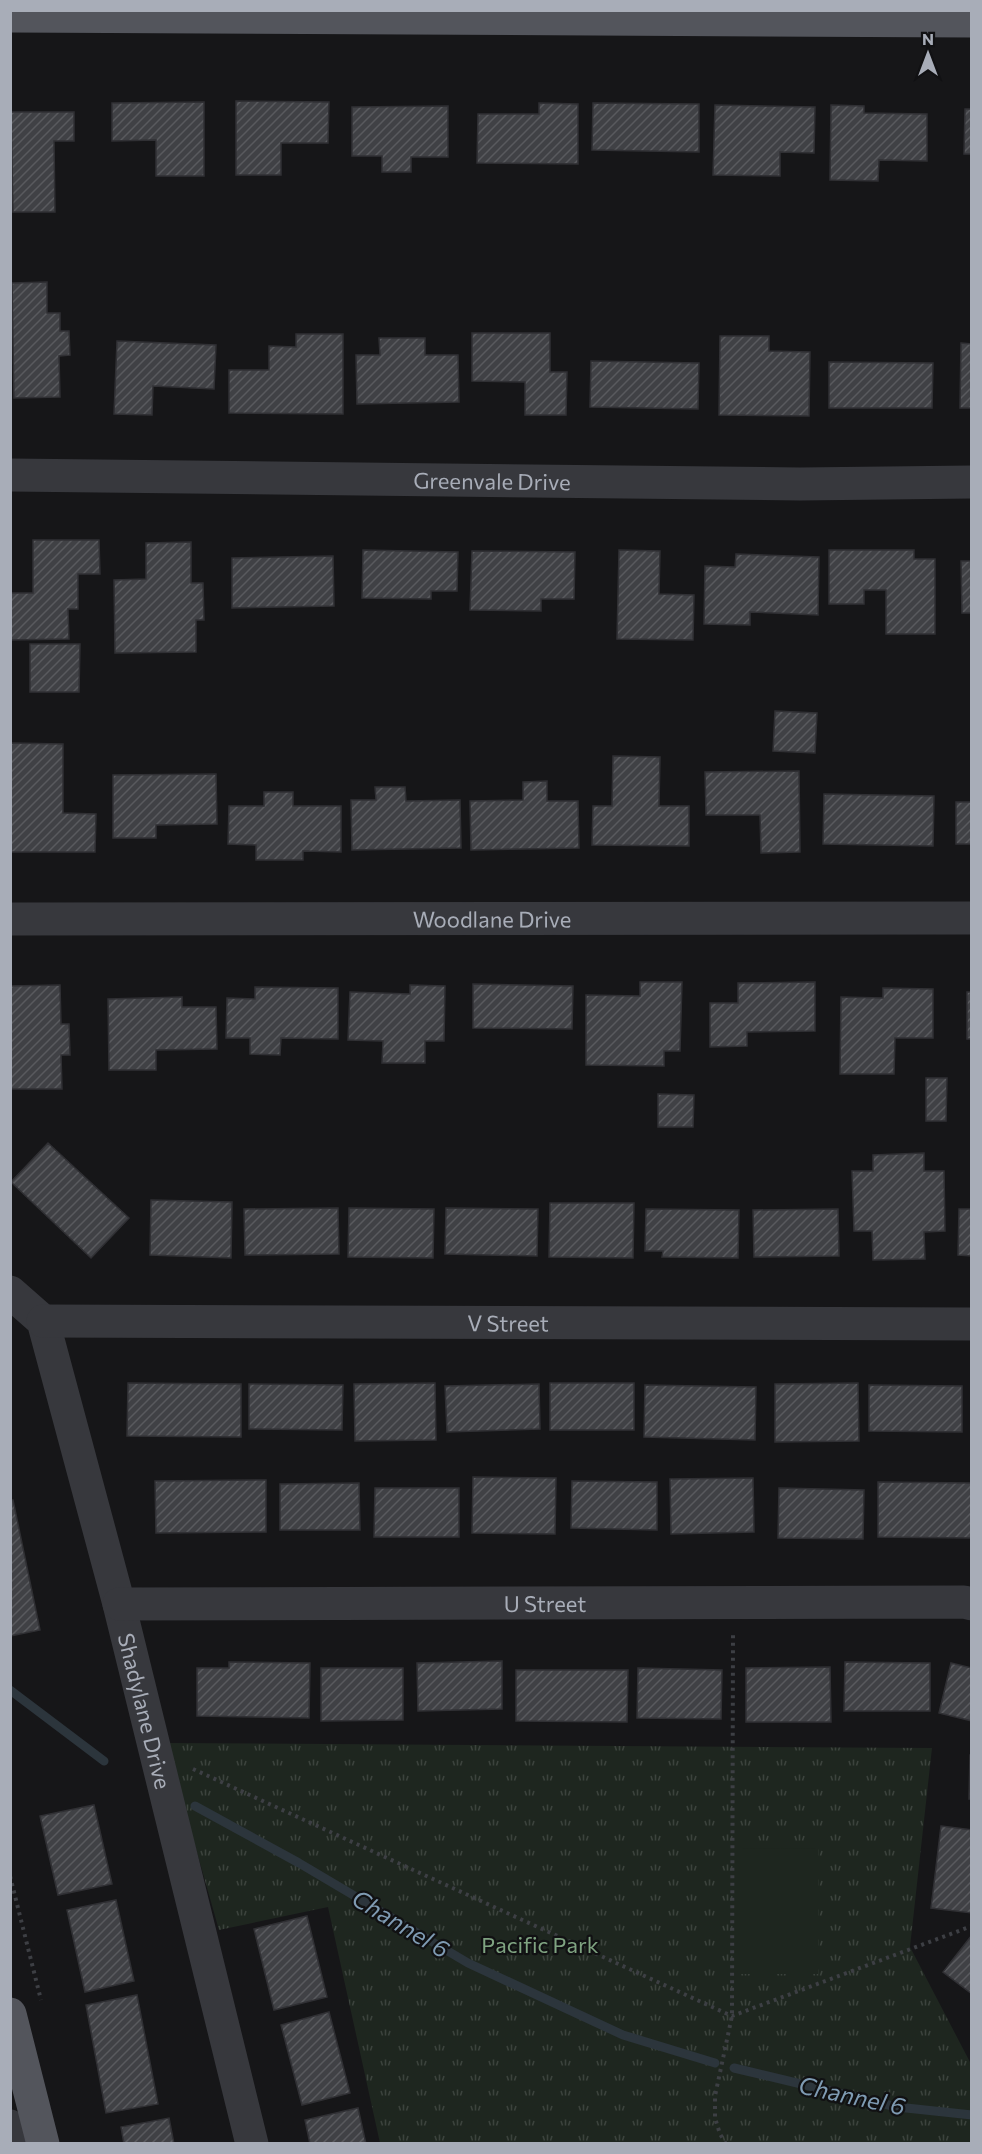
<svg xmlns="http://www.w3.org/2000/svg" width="982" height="2154" font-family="Commissioner,sans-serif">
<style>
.grass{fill:url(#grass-tufts)}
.pitch{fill:#1e261f}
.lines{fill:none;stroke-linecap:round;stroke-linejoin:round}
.stream{stroke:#2c353c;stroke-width:9}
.building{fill:url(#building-hatch);stroke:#303034;stroke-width:1.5}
.path{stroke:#3d3f44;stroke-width:4;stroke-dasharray:3 4.5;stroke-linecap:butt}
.minor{stroke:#37383d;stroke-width:33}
.major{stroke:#53555c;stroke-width:33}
.labels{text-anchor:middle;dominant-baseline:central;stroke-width:4.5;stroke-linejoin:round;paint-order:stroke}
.street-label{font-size:22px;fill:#a8adb8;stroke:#111113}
.park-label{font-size:22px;fill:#7fa381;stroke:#111113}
.water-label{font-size:24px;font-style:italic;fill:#7f9bb3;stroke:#111113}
</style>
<defs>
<pattern id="grass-tufts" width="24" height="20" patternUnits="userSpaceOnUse" patternTransform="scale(1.5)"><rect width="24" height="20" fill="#1e261f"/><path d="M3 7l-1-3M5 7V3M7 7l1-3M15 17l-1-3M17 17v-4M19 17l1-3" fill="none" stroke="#3c433d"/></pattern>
<pattern id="building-hatch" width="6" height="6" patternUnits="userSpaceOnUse" patternTransform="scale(1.5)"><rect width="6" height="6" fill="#404145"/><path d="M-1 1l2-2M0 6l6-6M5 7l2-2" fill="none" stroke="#595a5e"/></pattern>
</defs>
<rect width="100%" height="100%" fill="#161618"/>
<path class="grass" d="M166,1743L932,1748L910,1947L971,2064V2143H380L328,1907L219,1930Z"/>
<path class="pitch" d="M739,1848L818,1849V1974H739Z"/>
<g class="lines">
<path class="stream" d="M10,1690L104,1761
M195,1806L299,1863L468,1963L623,2035L715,2063
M734,2068L897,2107L972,2115"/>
</g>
<path class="building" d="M236,101L329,102L328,143H281V175H236Z
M204,102V176H156V140L112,141V103Z
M539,103L578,104V164L477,163L478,114H539Z
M593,103L699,104V152L592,150Z
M715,105L815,107L814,153L780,152V176L713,175Z
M831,105L864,106V113L927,114V161L879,160L878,181L830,180Z
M448,106V157H411V172H382V156H352V107Z
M965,109H972V154H964Z
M11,112H74V141H54L55,212H13Z
M47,282V313H60V331H69L70,355L59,356L60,397L14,398L12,283Z
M472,333H550V372H567L566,415H525V382L472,381Z
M296,334H343V414L229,413V370H269V346L296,347Z
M720,336H769V351L810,352L809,416L719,415Z
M379,338H425V355H458L459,402L357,404L356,355H380Z
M117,341L216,345L214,389L153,386L152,415L114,414Z
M961,343L972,344V408H960Z
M591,361L699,363L698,409L590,407Z
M829,362L933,363L932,408H829Z
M33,540H99L100,574H78V609H68L69,639L10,640V593H33Z
M191,542V583H203L204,620H196V652L115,653L114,580L146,579V543Z
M363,550L458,552L457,591H431V599L362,598Z
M619,550L660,551L659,594L694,595L693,640L617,639Z
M829,550H914V559H935V634H886V590H864V604H829Z
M472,551L575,552L574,599H541V611L470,610Z
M736,554L819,557L818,615L750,612V625L704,624L705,566L735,567Z
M333,556L334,606L232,608V558Z
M961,561H972V613H962Z
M30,644H80L79,692H30Z
M775,711L817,713L815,753L773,751Z
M11,743L63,744V813L96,814L95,852H10Z
M613,756L660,757L659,806H689V846L592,845L593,806H612Z
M799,771L800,852L761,853L760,815H706L705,772Z
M216,774L217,824L156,825V838H113V775Z
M547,781V801H578L579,848L471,850L470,801L523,800V782Z
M375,787H405L406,801L460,800L461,848L352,850L351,800H376Z
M264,792H293V806H341V852L303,851V860H256V845L228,844L229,806H264Z
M824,794L934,796L933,846L823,844Z
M956,802H972V844H956Z
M640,982H682L680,1051H664V1066L586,1065V995L640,996Z
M815,982V1031L747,1032V1046L710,1047V1003H738V983Z
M473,984L573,986L572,1029L473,1028Z
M60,985L61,1024H69L70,1055H61L62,1089H11L10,986Z
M410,985L445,986L444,1041H425V1063H382L383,1041L348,1040L350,992L410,994Z
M255,987L338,988V1039L281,1038L280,1055L250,1054V1038H226L227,998L255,999Z
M883,988L933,989V1038H895L894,1074H840L841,997L883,998Z
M967,992H972V1039H967Z
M182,997V1007H216L217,1049L156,1050V1070H109L108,999Z
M926,1078H947L946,1121H926Z
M658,1094L694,1095L693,1127H658Z
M48,1143L129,1218L91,1258L11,1182Z
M924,1153V1171H944L945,1231L924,1232L925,1259L873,1260L872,1231H854L852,1171H873V1155Z
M151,1200L232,1202L231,1258L150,1255Z
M550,1203H634L633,1258L549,1257Z
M338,1208L339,1254L245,1255L244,1209Z
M349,1208L434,1209L433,1258L348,1257Z
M446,1208L538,1209L537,1256L445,1254Z
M646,1209L739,1210L738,1258L662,1257L663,1251H645Z
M838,1209L839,1256L754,1257L753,1210Z
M959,1209H972V1256L958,1255Z
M128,1383L241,1384V1437L127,1436Z
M435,1383L436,1440L355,1441L354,1384Z
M550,1383H634V1430H550Z
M858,1383L859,1441L775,1442V1384Z
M249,1384L343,1385L342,1430L249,1429Z
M539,1384L540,1429L447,1432L445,1386Z
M645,1385L756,1387L755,1440L644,1437Z
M869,1385L962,1386V1432L869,1431Z
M473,1477L556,1478L555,1534L472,1533Z
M753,1478L754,1532L671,1534L670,1479Z
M266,1480V1532L156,1533L155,1481Z
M572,1481L657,1482V1530L571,1528Z
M878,1482L972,1483V1538L878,1537Z
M359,1483L360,1530H280V1484Z
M375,1488H459V1537H374Z
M779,1488L864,1490L863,1539L778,1538Z
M10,1500H13L40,1630L10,1636Z
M502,1661V1709L418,1711L417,1663Z
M229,1662L310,1663L309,1718L197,1716V1668H229Z
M845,1662L930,1663V1711H844Z
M951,1663L972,1668V1721L939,1713Z
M830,1667L831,1722H746V1668Z
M321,1668H403V1720L321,1721Z
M638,1668L722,1670L721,1719L637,1718Z
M516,1670H628L627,1722L516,1721Z
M970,1755H972V1799H969Z
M94,1805L112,1884L58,1895L40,1816Z
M941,1826L972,1830V1913L931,1908Z
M116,1900L134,1981L85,1992L67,1910Z
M307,1916L327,1997L274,2010L254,1929Z
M972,1935V1994L943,1972Z
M137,1995L158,2104L106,2113L86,2005Z
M329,2012L350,2093L302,2105L281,2025Z
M358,2108L366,2144H310L305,2120Z
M169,2118L174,2144H124L121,2127Z"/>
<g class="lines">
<path class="path" d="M193,1769L732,2016L972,1926
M10,1876L41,2000
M726,2144L720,2134L715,2118V2096L732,2016L733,1635"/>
<g class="minor">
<path id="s1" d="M10,475L800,484L972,482"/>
<path id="s2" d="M10,919L972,918"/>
<path id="s3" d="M10,1292L43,1321L119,1604L252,2144"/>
<path id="s4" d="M43,1321L972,1324"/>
<path id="s5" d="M119,1604L964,1602L972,1604"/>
<path d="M10,2126L15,2144"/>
</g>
<path class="major" d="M10,16L972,21
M10,2014L43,2144"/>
</g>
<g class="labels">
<g class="street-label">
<text stroke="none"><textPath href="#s1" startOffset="482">Greenvale Drive</textPath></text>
<text stroke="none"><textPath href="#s2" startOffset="482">Woodlane Drive</textPath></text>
<text stroke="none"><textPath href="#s4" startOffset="465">V Street</textPath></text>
<text stroke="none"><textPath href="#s5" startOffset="426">U Street</textPath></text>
<text stroke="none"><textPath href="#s3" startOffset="447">Shadylane Drive</textPath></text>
</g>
<g class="park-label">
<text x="540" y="1944">Pacific Park</text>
</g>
<g class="water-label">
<text transform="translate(401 1923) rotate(31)">Channel 6</text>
<text transform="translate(852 2095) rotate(12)">Channel 6</text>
</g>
</g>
<rect width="982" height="2154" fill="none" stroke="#a8adb8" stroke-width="24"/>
<g transform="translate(928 54)" stroke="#111113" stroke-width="4.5" paint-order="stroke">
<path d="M0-4.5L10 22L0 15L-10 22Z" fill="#a8adb8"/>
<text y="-9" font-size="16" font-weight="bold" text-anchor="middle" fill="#a8adb8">N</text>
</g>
</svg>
